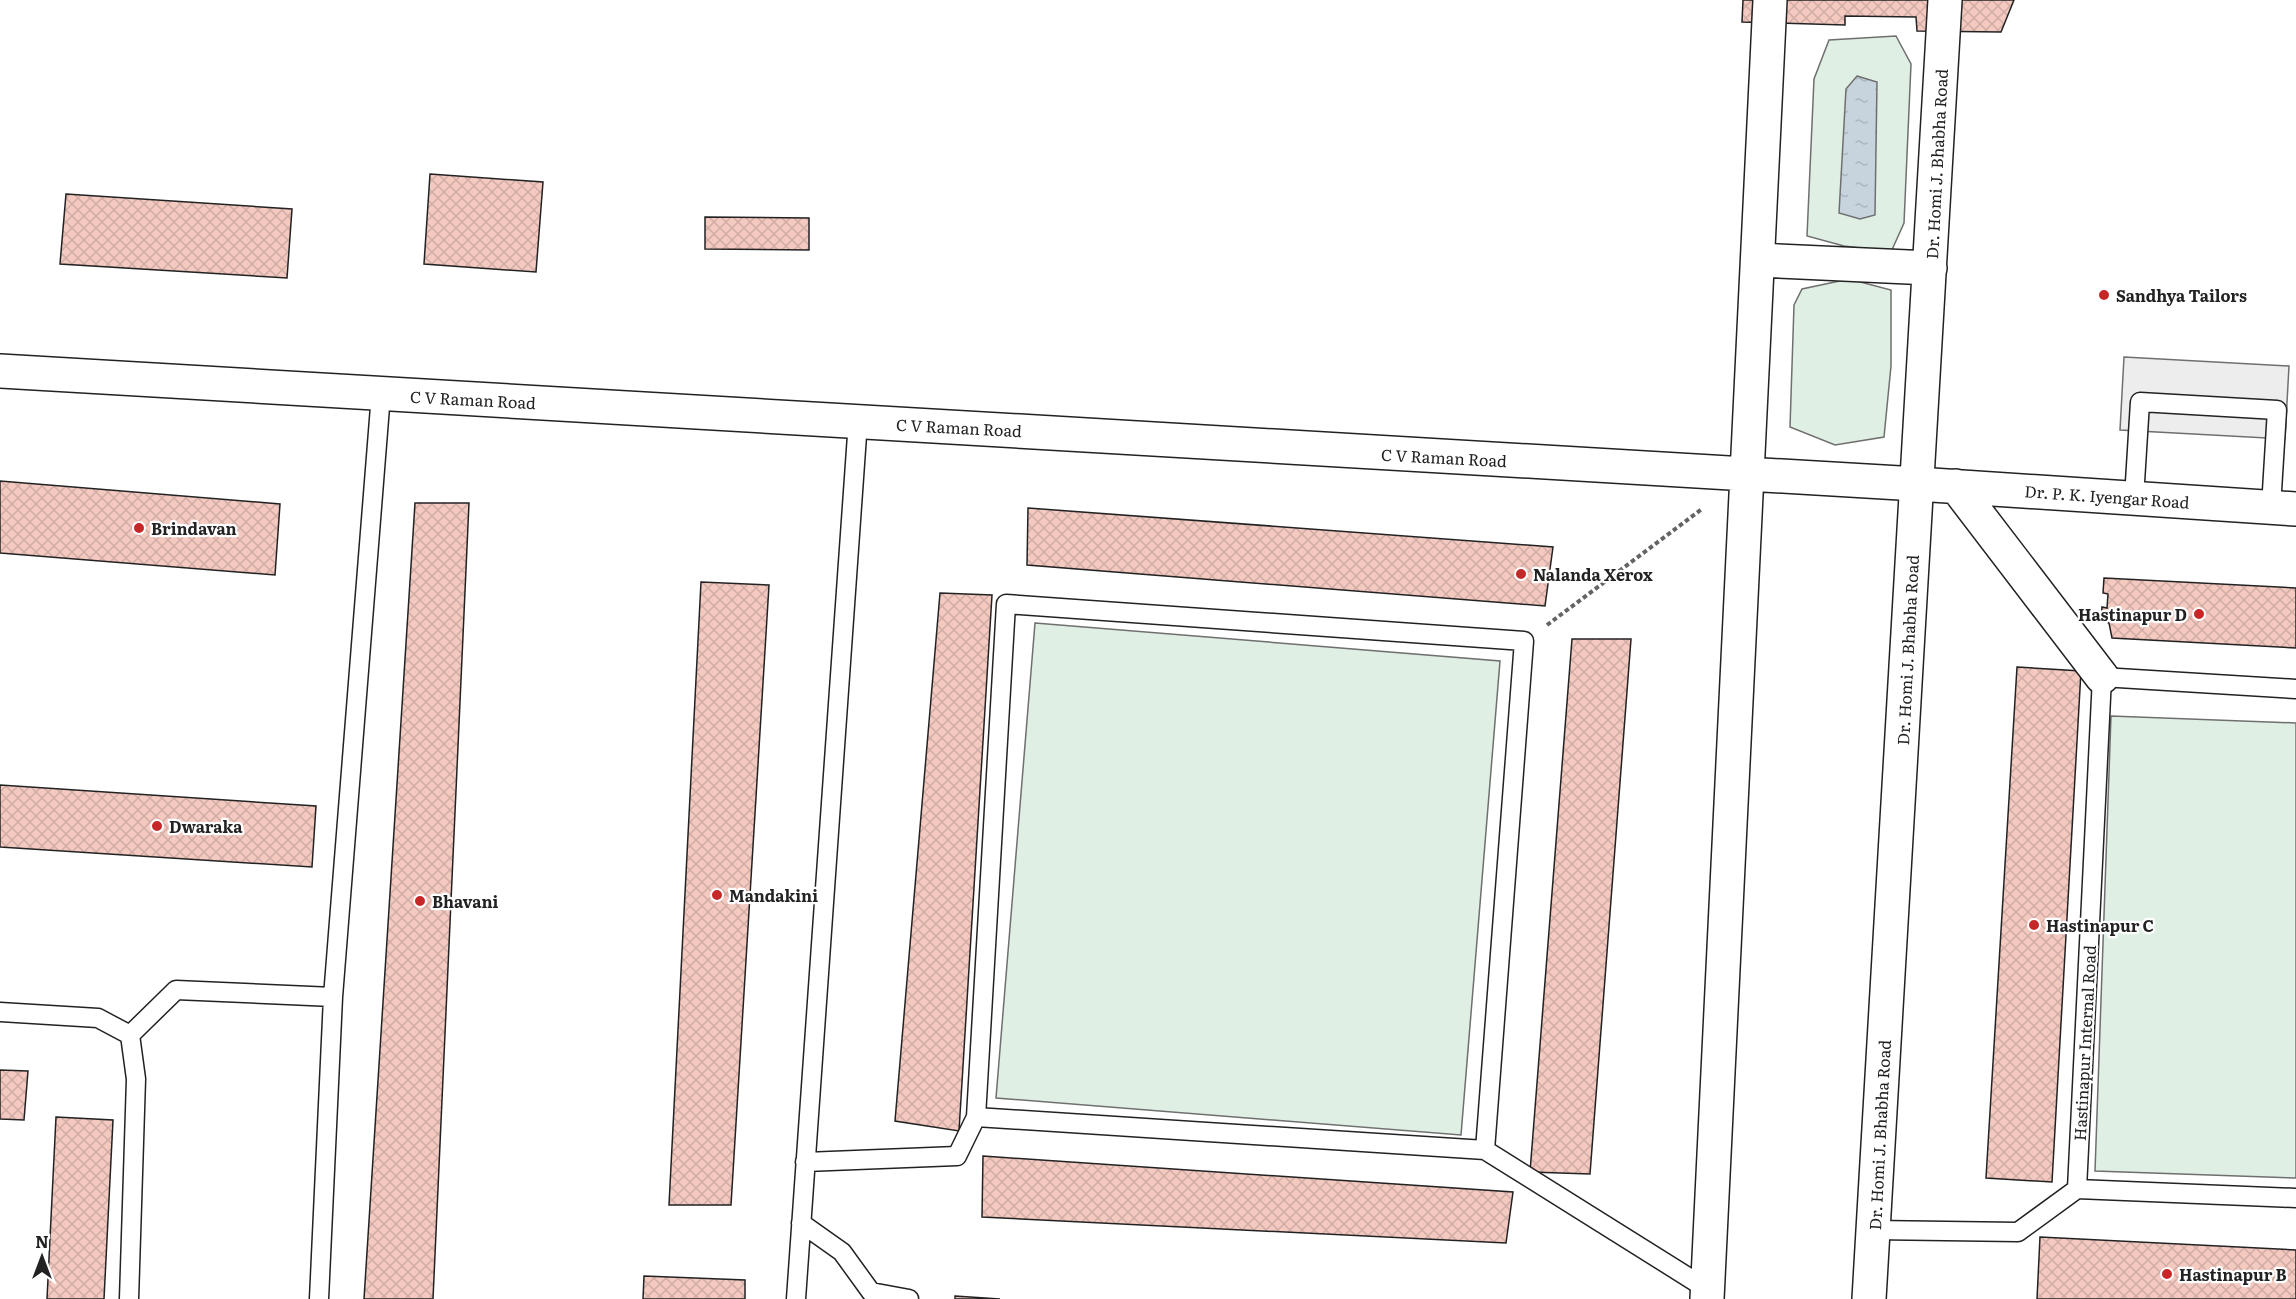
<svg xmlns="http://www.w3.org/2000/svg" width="2296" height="1299" font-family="Literata,serif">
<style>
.green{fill:#e0efe3;stroke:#6f6f6f;stroke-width:1.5}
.parking{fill:#ededed;stroke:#6f6f6f;stroke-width:1.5}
.water{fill:url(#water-ripples);stroke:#6f6f6f;stroke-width:1.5}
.building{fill:url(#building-cross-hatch);stroke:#222;stroke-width:1.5}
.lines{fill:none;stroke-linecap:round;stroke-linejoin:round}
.lane-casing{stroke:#222;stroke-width:21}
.street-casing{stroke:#222;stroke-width:36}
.secondary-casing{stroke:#222;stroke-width:36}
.path{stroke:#646464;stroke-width:4;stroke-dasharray:4.5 3;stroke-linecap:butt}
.lane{stroke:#fff;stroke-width:18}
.street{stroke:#fff;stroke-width:33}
.secondary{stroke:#fff;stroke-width:33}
.poi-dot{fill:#c62828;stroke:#fff;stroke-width:2}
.labels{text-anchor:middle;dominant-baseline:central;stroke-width:4.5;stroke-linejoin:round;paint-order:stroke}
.street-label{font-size:16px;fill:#222;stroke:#fff}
.poi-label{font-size:16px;font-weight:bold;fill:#222;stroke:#fff;text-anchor:start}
</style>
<defs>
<pattern id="water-ripples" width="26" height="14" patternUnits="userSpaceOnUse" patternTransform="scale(1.5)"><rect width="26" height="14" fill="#c7d3dd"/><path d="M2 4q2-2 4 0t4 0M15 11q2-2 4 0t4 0" fill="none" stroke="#abb5bd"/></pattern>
<pattern id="building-cross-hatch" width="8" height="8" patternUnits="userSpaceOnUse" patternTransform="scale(1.5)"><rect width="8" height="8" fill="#f3c9c0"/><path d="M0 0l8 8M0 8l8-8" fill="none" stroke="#d0aca5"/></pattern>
</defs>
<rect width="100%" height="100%" fill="#fff"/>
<path class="green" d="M1896,36L1911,64L1904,223L1891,252L1844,246L1807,236L1814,79L1829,40Z
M1849,279L1891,290V366L1884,437L1835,445L1790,427L1794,305L1802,289Z
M1035,623L1500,661L1461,1135L996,1098Z
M2111,716L2296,723V1178L2095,1171Z"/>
<path class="parking" d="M2124,357L2289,366L2285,439L2120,430Z"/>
<path class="water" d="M1857,76L1877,82L1875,215L1860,219L1839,213L1846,89Z"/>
<path class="building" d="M1743,0H2014L2001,32L1917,31L1916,17L1845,16V25L1742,22Z
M430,174L543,182L536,272L424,264Z
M66,194L292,209L287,278L60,264Z
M705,217L809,218V250L705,249Z
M0,481L280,504L275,575L0,553Z
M415,503H469L433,1299H364Z
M1028,508L1553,547L1545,606L1027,565Z
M2104,578L2296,588V648L2112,638L2109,623L2101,620L2102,607L2107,608L2108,594L2103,593Z
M701,582L769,585L731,1205H669Z
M940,593L992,595L959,1131L895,1121Z
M1572,639H1631L1590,1174L1530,1172Z
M2017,667L2081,671L2052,1182L1986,1178Z
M0,785L316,806L312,867L0,847Z
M0,1070L28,1071L24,1120L0,1119Z
M56,1117L113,1120L104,1299H47Z
M983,1156L1513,1192L1506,1243L982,1217Z
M2040,1237L2296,1250V1299H2037Z
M644,1276L745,1280V1299H643Z
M955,1296L1000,1299H955Z"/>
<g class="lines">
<g class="lane-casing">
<path id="lane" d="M2134,498L2140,402L2277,410L2271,507
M1006,604L1524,641L1485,1150L976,1117Z
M2296,689L2102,677L2077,1189L2296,1198
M0,1012L98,1018L130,1035L136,1079L129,1299
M130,1035L176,990L333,997L381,394
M1485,1150L1707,1289
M805,1162L957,1156L976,1117
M801,1223L842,1252L871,1292L909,1299
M1873,1230L2018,1232L2077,1189
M319,1299L333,997
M796,1299L858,421"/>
</g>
<g class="street-casing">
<path id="street" d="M1917,484L2296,509
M1956,486L2102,677"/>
</g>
<g class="secondary-casing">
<path id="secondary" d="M1758,260L1930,268
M0,371L1917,484
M1707,1299L1770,0
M1869,1299L1945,0"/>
</g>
<path class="path" d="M1547,625L1702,509"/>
<use href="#lane" class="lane"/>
<use href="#street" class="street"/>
<use href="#secondary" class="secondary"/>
</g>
<g class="poi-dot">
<circle cx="2104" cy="295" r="6"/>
<circle cx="139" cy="528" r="6"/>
<circle cx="1521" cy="574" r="6"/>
<circle cx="2199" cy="614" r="6"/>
<circle cx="157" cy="826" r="6"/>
<circle cx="717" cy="895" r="6"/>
<circle cx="420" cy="901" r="6"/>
<circle cx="2034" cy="925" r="6"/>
<circle cx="2167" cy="1274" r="6"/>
</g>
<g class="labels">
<g class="street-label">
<text transform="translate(1936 164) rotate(-87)">Dr. Homi J. Bhabha Road</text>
<text transform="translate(473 399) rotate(3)">C V Raman Road</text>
<text transform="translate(959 427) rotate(3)">C V Raman Road</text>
<text transform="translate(1444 457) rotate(3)">C V Raman Road</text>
<text transform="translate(2107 496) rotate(4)">Dr. P. K. Iyengar Road</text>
<text transform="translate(1907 650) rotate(-87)">Dr. Homi J. Bhabha Road</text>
<text transform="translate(2084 1043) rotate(-87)">Hastinapur Internal Road</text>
<text transform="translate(1879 1135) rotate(-87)">Dr. Homi J. Bhabha Road</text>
</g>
<g class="poi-label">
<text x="2116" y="295">Sandhya Tailors</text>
<text x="151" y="528">Brindavan</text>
<text x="1533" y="574">Nalanda Xerox</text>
<text x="2187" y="614" text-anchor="end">Hastinapur D</text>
<text x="169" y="826">Dwaraka</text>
<text x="729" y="895">Mandakini</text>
<text x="432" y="901">Bhavani</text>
<text x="2046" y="925">Hastinapur C</text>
<text x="2179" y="1274">Hastinapur B</text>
</g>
</g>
<g transform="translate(42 1257)" stroke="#ffffff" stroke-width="4.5" paint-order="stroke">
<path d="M0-4.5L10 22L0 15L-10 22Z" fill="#222222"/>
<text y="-9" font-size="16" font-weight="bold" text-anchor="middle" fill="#222222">N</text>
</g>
</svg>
